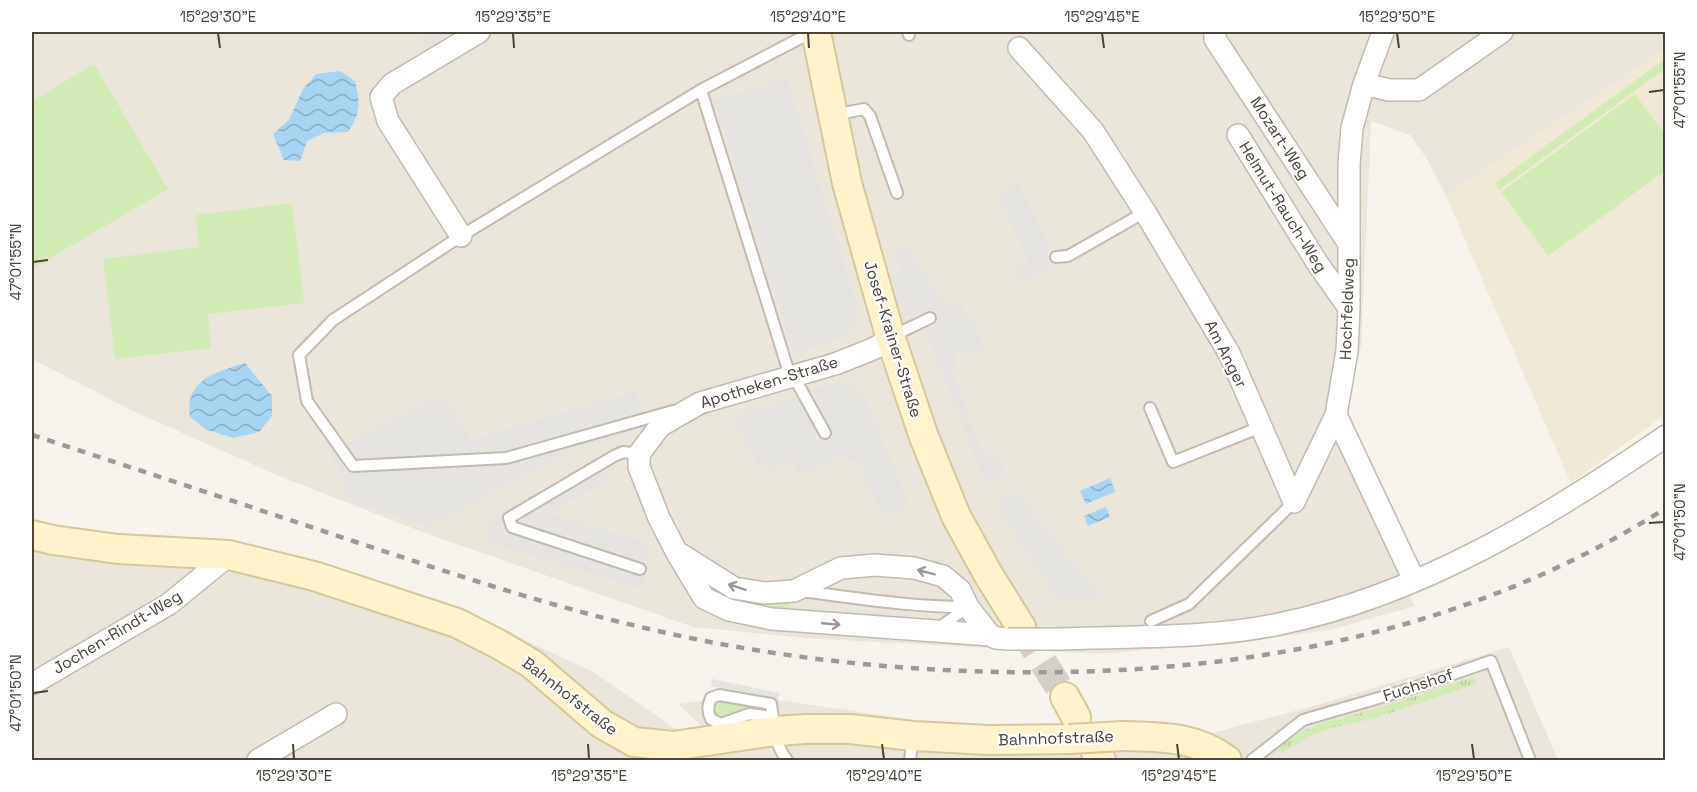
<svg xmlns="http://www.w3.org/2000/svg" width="1697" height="792" font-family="'Space Grotesk',sans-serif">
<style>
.residential{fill:#eae5da}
.education{fill:#efe8d6}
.grass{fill:url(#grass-tufts)}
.pitch{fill:#d2eab5}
.parking{fill:#e5e3e0}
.water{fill:url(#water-waves)}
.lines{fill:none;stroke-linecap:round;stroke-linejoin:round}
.secondary-tunnel{stroke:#d4d0c8;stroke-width:28;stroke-dasharray:28 14;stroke-linecap:butt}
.lane-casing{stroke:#c2bbae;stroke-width:14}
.street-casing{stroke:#c2bbae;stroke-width:24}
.secondary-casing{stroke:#d6c79b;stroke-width:32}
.lane{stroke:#fff;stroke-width:10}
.street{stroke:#fff;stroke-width:21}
.secondary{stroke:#fff3cd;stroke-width:28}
.rail{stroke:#9a9a9a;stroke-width:4.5;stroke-dasharray:8 8;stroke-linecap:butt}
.street-bridge-casing{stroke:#c2bbae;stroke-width:24;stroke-linecap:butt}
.secondary-bridge-casing{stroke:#d6c79b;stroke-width:32;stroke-linecap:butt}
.street-bridge{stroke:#fff;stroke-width:21}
.secondary-bridge{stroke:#fff3cd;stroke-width:28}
.oneway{stroke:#9c9892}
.ticks{fill:none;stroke:#4b4439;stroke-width:2}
.labels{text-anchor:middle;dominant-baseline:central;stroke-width:4.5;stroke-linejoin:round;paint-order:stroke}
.street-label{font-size:16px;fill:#4b4439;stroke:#fff}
.neatline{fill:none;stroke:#4b4439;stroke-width:2}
.ticks-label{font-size:15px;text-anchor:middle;fill:#4b4439}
</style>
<defs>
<pattern id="grass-tufts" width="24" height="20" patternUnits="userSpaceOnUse" patternTransform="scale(1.5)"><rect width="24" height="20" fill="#d2eab5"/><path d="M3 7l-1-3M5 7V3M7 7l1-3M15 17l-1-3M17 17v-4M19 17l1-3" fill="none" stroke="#b6ca9c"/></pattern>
<pattern id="water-waves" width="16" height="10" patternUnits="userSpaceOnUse" patternTransform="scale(1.5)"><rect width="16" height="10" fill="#a9d4f2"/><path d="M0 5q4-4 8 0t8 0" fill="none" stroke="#8caec5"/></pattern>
</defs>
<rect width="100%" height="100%" fill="#f6f3ec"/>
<path class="residential" d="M32,32H1665L1666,49L1446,196L1427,159L1410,135L1371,121L1361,346L1345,415L1337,438L1415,606L1330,630L1245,641L1099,654L804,638L693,627L425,533L279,476L133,411L32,359Z
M32,523L106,538L233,540L493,625L595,673L683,734L705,729L678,704L712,699L785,701L901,718L1061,753L1159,747L1314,706L1509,647L1558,760H32Z"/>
<path class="education" d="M1665,49V415L1571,483L1446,196Z"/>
<path class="grass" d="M703,576L791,597L790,608L785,611L729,601L703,584Z
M1473,677L1477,684L1372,719L1331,728L1310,736L1282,753L1278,749C1304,723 1337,720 1371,710C1405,700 1439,688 1473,677Z
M719,700L748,704L749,708L746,710L722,720L714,714L713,706Z"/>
<path class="pitch" d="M1665,59V69L1499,190L1495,183Z
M94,64L168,189L32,269V101Z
M1635,94L1665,135V171L1548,256L1501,192Z
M292,203L304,303L208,314L211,348L115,359L103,259L199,247L195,215Z"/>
<path class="parking" d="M415,32H452L426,49Z
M787,78L854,296L855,323L846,337L793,353L715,100Z
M1018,183L1058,263L1022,283L1015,269L1029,263L999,197Z
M907,247L945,307L960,303L968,316L972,315L984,348L967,354L965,350L955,354L954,375L984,458L997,453L1006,473L985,482L930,343L921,313L902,317L891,276L902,269L894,255Z
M838,381L853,386L868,404L909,504L885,516L861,475L867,472L864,464L836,457L800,476L791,459L767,471L764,465L759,467L733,417L762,403L766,410L792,397Z
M636,391L646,429L575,449L427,526L357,503L343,490L346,485L329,454L428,400L432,406L446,398L471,440Z
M598,461L609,481L548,513L647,543L643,557L651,559L642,589L490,543L489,518Z
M1015,492L1045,528L1102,597L1078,601L1054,596L994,502Z
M845,608L913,615L912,623L844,616Z
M712,679L780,693L778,700L711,686Z"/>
<path class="water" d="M340,71L355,81C360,103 361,113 348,132L324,133L307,141L300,161L284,160L273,134L289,120L303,89L316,74Z
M245,363L272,396V416L259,432L233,438L208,430L190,417C184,380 216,372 245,363Z
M1110,478L1115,492L1086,504L1080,491Z
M1106,507L1110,517L1088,526L1084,516Z"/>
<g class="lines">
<path class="secondary-tunnel" d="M1021,627L1065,697"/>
<g class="lane-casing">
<path id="lane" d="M908,32L909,35
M701,90L790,376L799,386L825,433
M833,115L864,109L870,116L897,193
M1056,257L1068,256L1145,212
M891,339L901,332L930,318
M1150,408L1173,462L1261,427
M673,411L506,458L353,466L307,401L299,355L333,320L461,236L701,90L812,32
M639,454L623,452L614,456L509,518L512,527L640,569
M801,591C856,598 912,607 968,607
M1151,621L1189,604L1294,502
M937,629L968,607
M773,717L749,714L721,724L711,719C707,711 708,706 711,698L719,695L771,704C774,724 774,744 787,760
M910,760L913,736
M1252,760L1303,720L1413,688L1491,661L1530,760"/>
</g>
<g class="street-casing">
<path id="street" d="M1215,32V39L1349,244
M1019,48L1093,131L1145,212L1229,353L1294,502
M1364,84L1389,90H1419L1502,32
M1238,135L1316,261L1349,308
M461,236L388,121L381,97L392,84L479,32
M891,339L873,349L835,364L700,403L660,426L639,454V467L659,518L677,553L704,598L729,610L772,619L990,635L996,638L1008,639
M1336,415L1414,580
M1294,502L1336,415L1347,351L1349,308V164L1352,128L1364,84L1383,32
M680,554L734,588L764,593L794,591L841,568L875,565L914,568L943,576L960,590L968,607L990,635
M1061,639C1133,636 1208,639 1279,624C1421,595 1548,517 1666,436
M32,684L169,604L229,555
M258,760L336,714"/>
</g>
<g class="secondary-casing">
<path id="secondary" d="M816,32L847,183L891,339L924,437L956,516L988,574L1021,627
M32,535L53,540L118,549L229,555L314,576L457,623L500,645L532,664L602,724L634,742L673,746L775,731L806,729H850L913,736L988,740L1069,739
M1065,697L1076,717
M1123,736C1162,737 1194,736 1227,760
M1095,750L1101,760"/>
</g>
<use href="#lane" class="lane"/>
<use href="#street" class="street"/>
<use href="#secondary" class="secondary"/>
<path class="rail" d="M32,435C140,470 248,506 356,542C456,575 555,608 658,631C772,657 888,670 1005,672C1236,676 1468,634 1666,508"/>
<g class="street-bridge-casing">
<path id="street-bridge" d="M1008,639H1061"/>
</g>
<g class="secondary-bridge-casing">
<path id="secondary-bridge" d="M1069,739L1123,736"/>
</g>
<use href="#street-bridge" class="street-bridge"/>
<use href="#secondary-bridge" class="secondary-bridge"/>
</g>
<defs><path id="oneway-shaft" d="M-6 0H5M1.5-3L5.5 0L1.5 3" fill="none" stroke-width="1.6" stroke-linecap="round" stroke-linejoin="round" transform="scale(1.5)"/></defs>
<g class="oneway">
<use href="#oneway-shaft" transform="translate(926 572) rotate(-165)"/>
<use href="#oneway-shaft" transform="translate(737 587) rotate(-162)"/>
<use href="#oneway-shaft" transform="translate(831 624) rotate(5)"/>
</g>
<path class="ticks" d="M218,33L220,48M513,33L514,48M808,33L809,48M1102,33L1104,48M1397,33L1399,48M1649,92L1664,90M33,262L48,260M1649,523L1664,522M33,693L48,691M293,744L294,759M588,744L589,759M882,744L884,759M1177,744L1179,759M1472,744L1474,759"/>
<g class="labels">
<g class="street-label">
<text transform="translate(1280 138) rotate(57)">Mozart-Weg</text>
<text transform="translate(1283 207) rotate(58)">Helmut-Rauch-Weg</text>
<text transform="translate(1347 309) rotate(-88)">Hochfeldweg</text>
<text transform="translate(893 339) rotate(73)">Josef-Krainer-Straße</text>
<text transform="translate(1226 354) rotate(63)">Am Anger</text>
<text transform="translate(769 382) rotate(-17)">Apotheken-Straße</text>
<text transform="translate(117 632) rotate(-31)">Jochen-Rindt-Weg</text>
<text transform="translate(1418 685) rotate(-18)">Fuchshof</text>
<text transform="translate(570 696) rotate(38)">Bahnhofstraße</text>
<text transform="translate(1056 738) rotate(-2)">Bahnhofstraße</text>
</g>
</g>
<rect width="1697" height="792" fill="none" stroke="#ffffff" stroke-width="66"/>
<rect x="33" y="33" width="1631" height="726" class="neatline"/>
<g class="ticks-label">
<text x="218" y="22">15°29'30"E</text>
<text x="513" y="22">15°29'35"E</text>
<text x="808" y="22">15°29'40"E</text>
<text x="1102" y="22">15°29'45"E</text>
<text x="1397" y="22">15°29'50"E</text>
<text transform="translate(1680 90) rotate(-90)" y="5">47°01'55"N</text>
<text transform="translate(16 262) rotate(-90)" y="5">47°01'55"N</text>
<text transform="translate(1680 522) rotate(-90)" y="5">47°01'50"N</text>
<text transform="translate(16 693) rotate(-90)" y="5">47°01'50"N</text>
<text x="294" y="781">15°29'30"E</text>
<text x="589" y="781">15°29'35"E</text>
<text x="884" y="781">15°29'40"E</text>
<text x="1179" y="781">15°29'45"E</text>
<text x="1474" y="781">15°29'50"E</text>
</g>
</svg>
